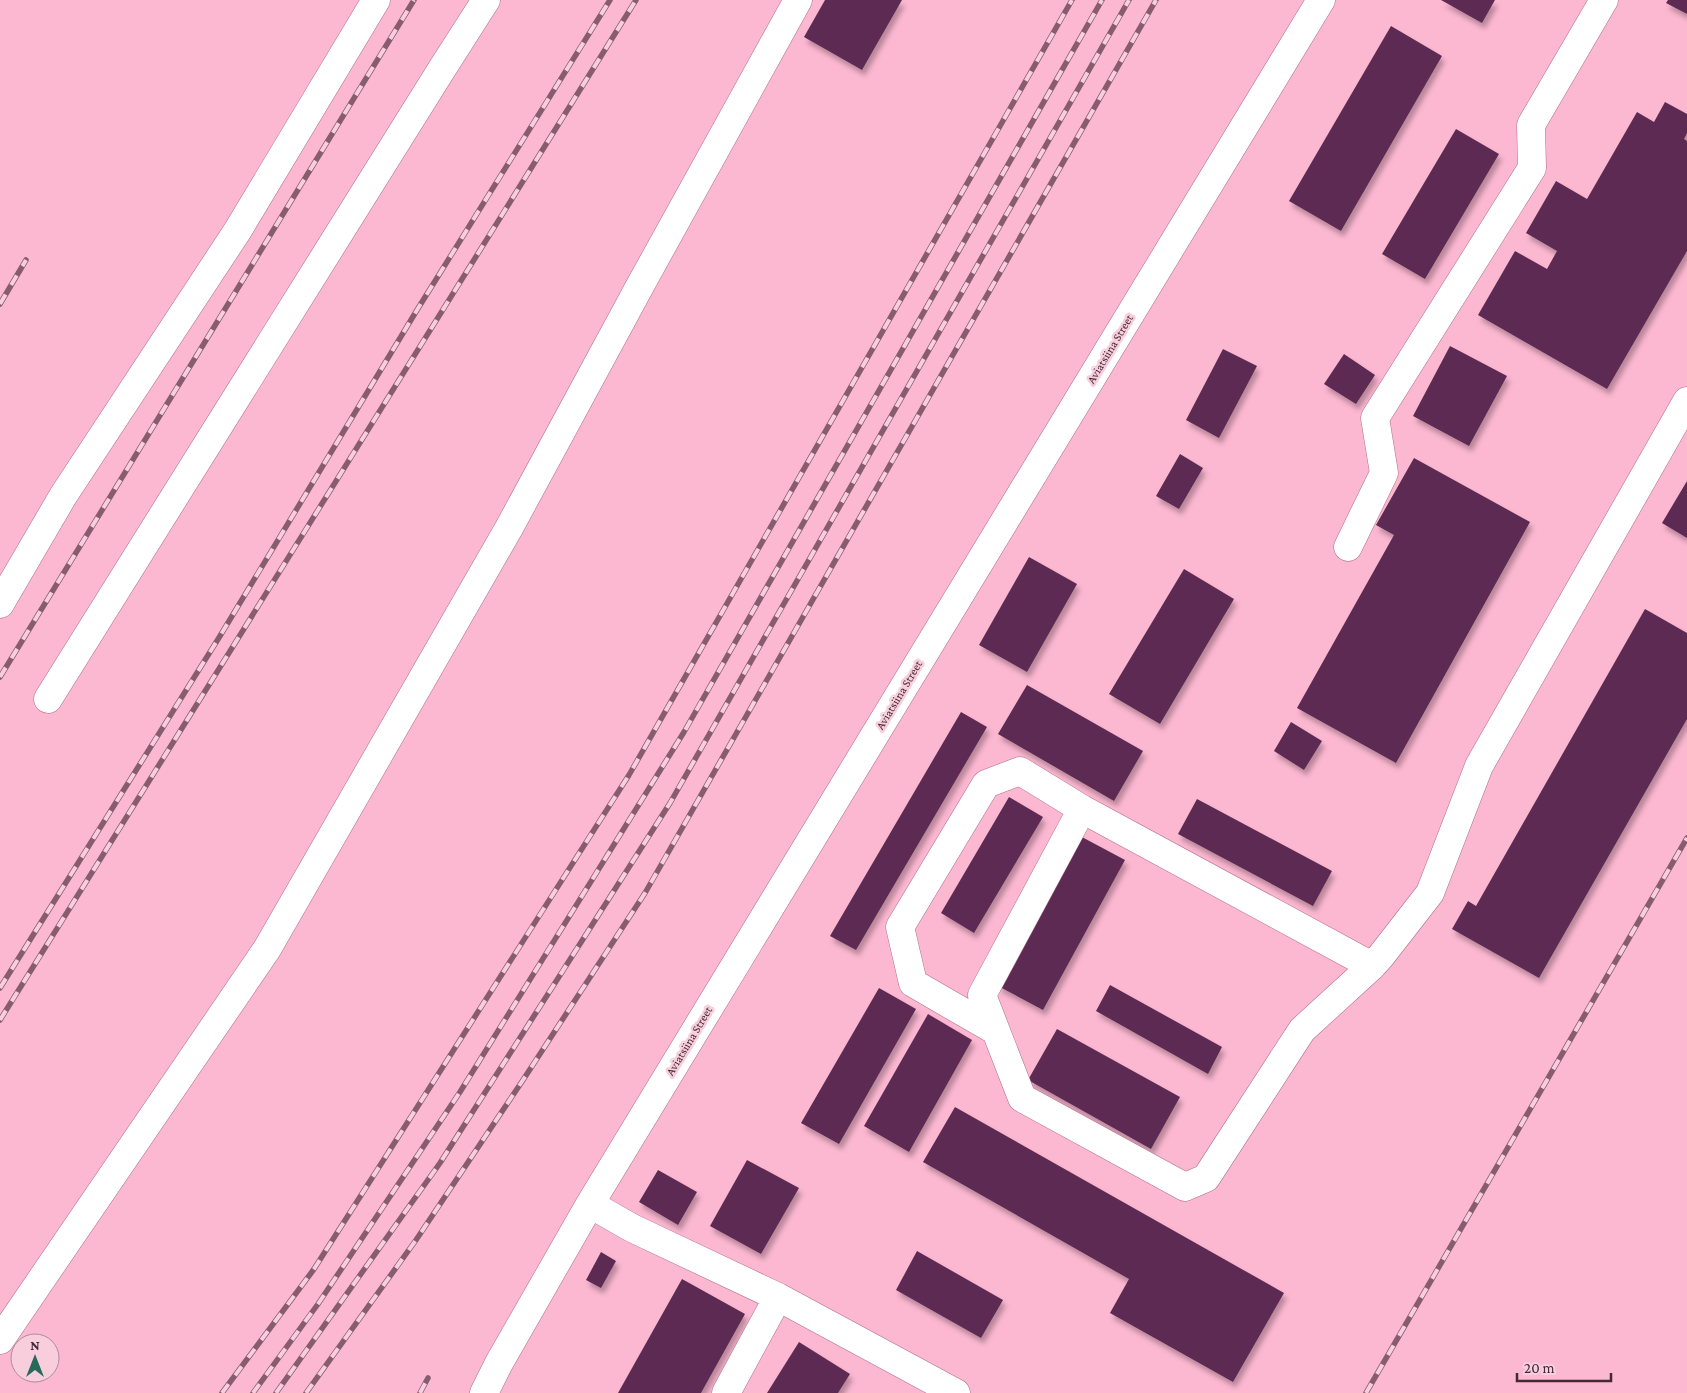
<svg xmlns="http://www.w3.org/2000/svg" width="1687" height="1393" viewBox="0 0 1687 1393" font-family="'Crimson Pro',serif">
<defs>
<filter id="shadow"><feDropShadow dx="3" dy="5.5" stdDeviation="2.5" flood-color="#0004"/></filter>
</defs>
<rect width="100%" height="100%" fill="#fcb7d1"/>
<path fill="#5b2c52" filter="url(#shadow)" d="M 825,0 L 902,0 L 862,70 L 804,37 Z
M 1441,0 L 1495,0 L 1482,23 Z
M 1668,0 L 1687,0 L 1687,14 L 1666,3 Z
M 1391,26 L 1442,56 L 1341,231 L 1289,201 Z
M 1665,102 L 1687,114 L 1687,133 L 1684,139 L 1687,141 L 1687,251 L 1607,389 L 1478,315 L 1515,251 L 1547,269 L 1557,251 L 1526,233 L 1556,181 L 1587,199 L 1637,112 L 1654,122 Z
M 1456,129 L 1499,154 L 1425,279 L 1382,254 Z
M 1450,346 L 1507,376 L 1469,446 L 1413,416 Z
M 1223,349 L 1257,366 L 1219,438 L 1186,420 Z
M 1344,354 L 1375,375 L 1356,404 L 1324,384 Z
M 1180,454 L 1203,468 L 1179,509 L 1156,496 Z
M 1414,458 L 1530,522 L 1396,763 L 1297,708 L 1394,535 L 1376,525 Z
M 1687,481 L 1687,538 L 1662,523 Z
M 1029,557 L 1077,584 L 1027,672 L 979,645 Z
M 1184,569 L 1234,599 L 1160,724 L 1109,694 Z
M 1645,609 L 1687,633 L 1687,719 L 1539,978 L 1452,929 L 1468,901 L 1476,906 Z
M 1027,685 L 1143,751 L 1114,801 L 998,734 Z
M 961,712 L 987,727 L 856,950 L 830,936 Z
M 1291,722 L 1322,741 L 1304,770 L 1274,751 Z
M 1009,797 L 1043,817 L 974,933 L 941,913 Z
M 1197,799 L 1332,871 L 1313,906 L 1178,834 Z
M 1080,836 L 1125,860 L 1043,1010 L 998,986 Z
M 1110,985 L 1222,1047 L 1208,1074 L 1096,1011 Z
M 879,988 L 916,1009 L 839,1144 L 801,1123 Z
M 928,1014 L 972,1040 L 909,1152 L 864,1126 Z
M 1057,1029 L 1180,1097 L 1151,1149 L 1028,1080 Z
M 955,1107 L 1284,1293 L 1233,1382 L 1110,1313 L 1129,1279 L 923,1162 Z
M 747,1160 L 799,1188 L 761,1254 L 710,1226 Z
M 658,1170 L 697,1192 L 678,1225 L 639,1202 Z
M 917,1251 L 1003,1300 L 981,1338 L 896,1290 Z
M 601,1252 L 616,1261 L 601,1288 L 586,1280 Z
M 682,1279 L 745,1314 L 701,1393 L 618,1393 Z
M 799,1342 L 850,1374 L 838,1393 L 767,1393 Z"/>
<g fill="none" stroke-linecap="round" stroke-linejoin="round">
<defs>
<path id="minor" d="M 1348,547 L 1384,473 L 1375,418 L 1532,168 L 1531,125 L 1604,0
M 0,604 L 63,496 L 238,230 L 376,0
M 48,699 L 440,72 L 486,0
M 1372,966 L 1082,809 L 982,995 L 1022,1098 L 1185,1187 L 1206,1178 L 1302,1030 L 1372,966 L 1381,956 L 1430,893 L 1479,766 L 1687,401
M 996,1031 L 913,983 L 900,927 L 986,784 L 1020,771 L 1082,809
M 590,1204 L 632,1228 L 778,1297 L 956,1393
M 0,1340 L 267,949 L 509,528 L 641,284 L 798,0
M 484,1393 L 499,1363 L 590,1204 L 1321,0
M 726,1393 L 778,1297"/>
</defs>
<use href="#minor" stroke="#af6f88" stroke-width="29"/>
<use href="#minor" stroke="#fff" stroke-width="28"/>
<defs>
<path id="rail" d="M 0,304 L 26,260
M 0,677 L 414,0
M 0,988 L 220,636 L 417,310 L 610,0
M 0,1020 L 636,0
M 222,1393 L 314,1269 L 629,775 L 1072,0
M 253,1393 L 318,1304 L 460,1092 L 684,732 L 1102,0
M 276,1393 L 440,1163 L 670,803 L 1129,0
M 306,1393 L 416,1240 L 523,1080 L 645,893 L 1156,0
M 420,1393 L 428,1378
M 1366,1393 L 1687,838"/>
</defs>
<use href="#rail" stroke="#875d6d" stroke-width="5.5"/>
<use href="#rail" stroke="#f8cedd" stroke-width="4" stroke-dasharray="11" stroke-linecap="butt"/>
</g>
<g text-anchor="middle" stroke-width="5" stroke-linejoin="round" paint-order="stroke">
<g font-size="12" fill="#442934" stroke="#f8cedd">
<text transform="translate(1110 349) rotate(-59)" y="4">Aviatsiina Street</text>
<text transform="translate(899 695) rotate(-59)" y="4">Aviatsiina Street</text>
<text transform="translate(689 1041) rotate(-59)" y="4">Aviatsiina Street</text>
</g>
</g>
<g transform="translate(35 1358)"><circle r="24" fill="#f8cedd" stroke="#b08c99"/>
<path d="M0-4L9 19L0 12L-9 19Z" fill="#276a5a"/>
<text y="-8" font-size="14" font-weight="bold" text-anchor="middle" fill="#442934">N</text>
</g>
<path d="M1517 1373v8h94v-8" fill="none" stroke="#442934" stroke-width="2.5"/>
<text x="1524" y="1373" font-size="15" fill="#442934" stroke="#f8cedd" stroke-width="4" paint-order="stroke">20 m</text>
</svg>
